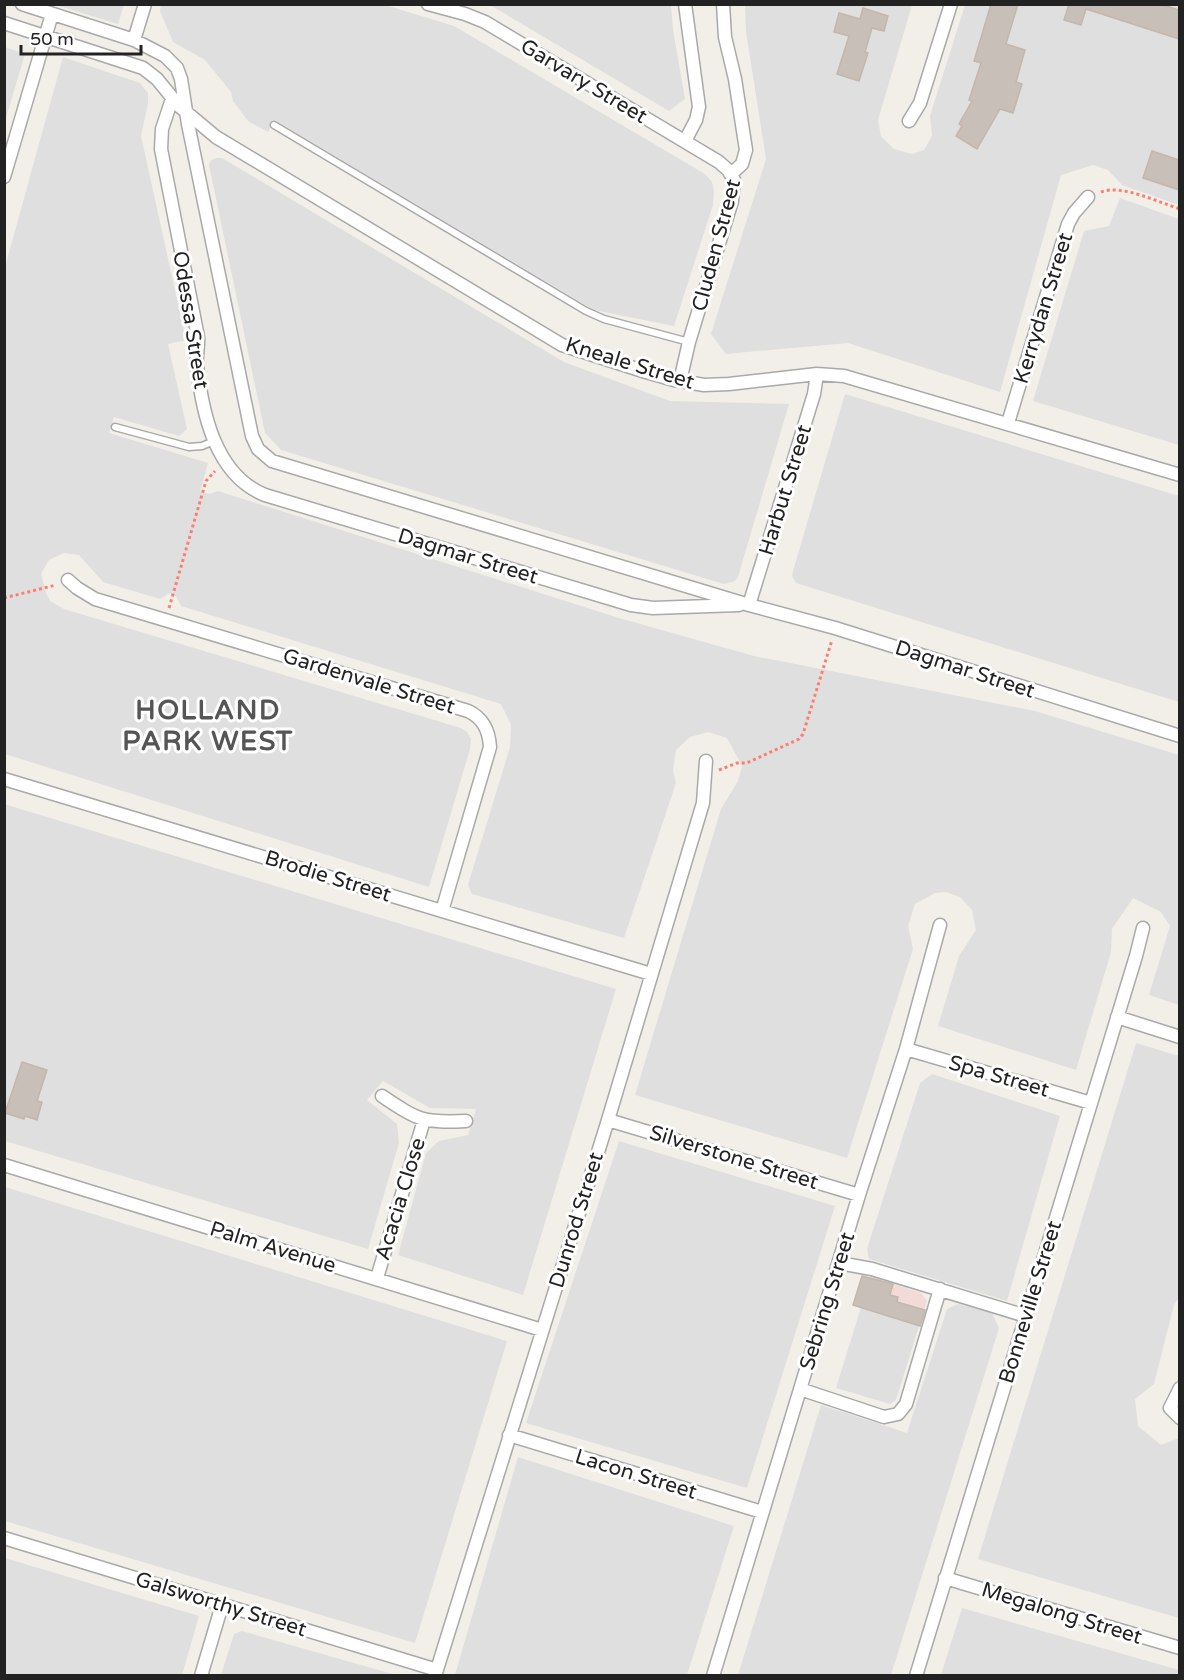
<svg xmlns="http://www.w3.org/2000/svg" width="1184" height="1680" viewBox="0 0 1184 1680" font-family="'Varela Round',sans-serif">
<rect width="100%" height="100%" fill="#f2efe9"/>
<path fill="#e0dfdf" d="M 161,4 L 385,5 L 454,26 L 705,174 L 712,182 L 714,192 L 713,205 L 674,326 L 594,310 L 275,120 L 268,132 L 248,121 L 233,101 L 231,92 L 205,60 L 173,42 L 160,11 Z
M 56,5 L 124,4 L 124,5 L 118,24 Z
M 490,5 L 671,5 L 673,30 L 685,99 L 669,111 Z
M 745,5 L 912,5 L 878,120 L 881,136 L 894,149 L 912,154 L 924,150 L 932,136 L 930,116 L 965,5 L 1179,5 L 1179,205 L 1122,185 L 1108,170 L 1093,165 L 1061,175 L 1000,392 L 848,343 L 726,354 L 711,334 L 766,159 L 746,32 Z
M 5,47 L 25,54 L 5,121 L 4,47 Z
M 63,57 L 140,83 L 148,93 L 148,103 L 141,136 L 186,340 L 168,344 L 187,429 L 179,436 L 114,417 L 109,433 L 208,463 L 200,492 L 210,494 L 218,491 L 619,618 L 754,656 L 1035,711 L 1179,755 L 1179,1005 L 1149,995 L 1170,926 L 1161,912 L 1133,898 L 1112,929 L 1111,952 L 1076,1070 L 938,1026 L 959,956 L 976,930 L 972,910 L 960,897 L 946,892 L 935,893 L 915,904 L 908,926 L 913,949 L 847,1158 L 635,1095 L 721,809 L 738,781 L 742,766 L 727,738 L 708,732 L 690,737 L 676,750 L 673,770 L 676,783 L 624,938 L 472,894 L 468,885 L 510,747 L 511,725 L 501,704 L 181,606 L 176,596 L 169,593 L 160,599 L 103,582 L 79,555 L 64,553 L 49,560 L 41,574 L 46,593 L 50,601 L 64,609 L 461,728 L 467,732 L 471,739 L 470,749 L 429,887 L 5,754 L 5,267 Z
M 216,158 L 222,158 L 564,362 L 670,401 L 789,404 L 738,577 L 735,581 L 724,584 L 281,450 L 265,433 L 209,165 L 211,160 Z
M 1120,198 L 1179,219 L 1179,445 L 1033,401 L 1084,231 L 1109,226 Z
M 845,394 L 1179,496 L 1179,702 L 796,583 L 792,576 L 793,571 Z
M 4,804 L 616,989 L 523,1295 L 398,1255 L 426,1153 L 439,1141 L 468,1135 L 476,1109 L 430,1108 L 383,1081 L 367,1100 L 397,1124 L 399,1143 L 368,1249 L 5,1141 Z
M 1136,1043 L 1179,1056 L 1179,1297 L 1174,1305 L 1154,1384 L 1135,1399 L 1138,1426 L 1161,1445 L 1179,1438 L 1179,1618 L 978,1559 Z
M 932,1074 L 1060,1116 L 1007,1301 L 869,1259 L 867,1249 L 920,1083 Z
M 619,1141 L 835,1206 L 747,1488 L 526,1423 Z
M 5,1187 L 507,1341 L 415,1643 L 5,1521 Z
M 958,1304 L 992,1313 L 999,1328 L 891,1675 L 738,1675 L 821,1405 L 907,1433 L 947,1309 Z
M 861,1307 L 919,1326 L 896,1400 L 890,1404 L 836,1388 Z
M 518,1457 L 734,1526 L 687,1675 L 455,1675 Z
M 5,1558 L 199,1616 L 182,1675 L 5,1675 Z
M 962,1608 L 1179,1670 L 1179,1675 L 941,1675 Z
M 242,1631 L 396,1675 L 221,1675 L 234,1634 Z"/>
<path fill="#f2dad9" d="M 871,1276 L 921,1293 L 927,1301 L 919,1326 L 861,1307 Z"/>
<path fill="#c7bfb8" stroke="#c4b6ab" stroke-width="1.5" d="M 991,4 L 1018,4 L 1006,44 L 1025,50 L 1016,82 L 1022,84 L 1013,113 L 1000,109 L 977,149 L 956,136 L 962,126 L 959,124 L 972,101 L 969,100 L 981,63 L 974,61 Z
M 1069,4 L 1160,4 L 1179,10 L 1179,39 L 1086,9 L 1081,25 L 1064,20 Z
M 863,8 L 888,16 L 884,31 L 872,28 L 865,52 L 868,53 L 859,81 L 837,74 L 849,36 L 834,32 L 839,13 L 860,19 Z
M 1152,151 L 1179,160 L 1179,190 L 1143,178 Z
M 22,1062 L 47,1070 L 37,1101 L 42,1102 L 37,1120 L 25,1116 L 24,1119 L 5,1113 Z
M 862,1276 L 893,1284 L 890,1295 L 898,1297 L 897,1302 L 925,1310 L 920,1326 L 853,1305 Z"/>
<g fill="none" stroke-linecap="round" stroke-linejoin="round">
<defs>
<path id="lane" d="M 274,125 L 586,311 L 604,319 L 689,342
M 115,427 L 189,447 L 202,446 L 214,441"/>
<path id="street" d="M 22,4 L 134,40 L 165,56 L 177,68 L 181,79 L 188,124 L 252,436 L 258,449 L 272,461 L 749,605 L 835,628 L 1180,736
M 428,4 L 465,14 L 485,22 L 719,162 L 728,170 L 734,180 L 732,201 L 689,342 L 680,381
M 685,4 L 699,107 L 696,120 L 685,141
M 723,4 L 725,37 L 735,79 L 746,150 L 742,164 L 731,174
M 4,23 L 143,68 L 157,79 L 179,106 L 216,137 L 562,345 L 646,372 L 674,380 L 704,385 L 729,384 L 817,374 L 844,376 L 1180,475
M 134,40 L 145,4
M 172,99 L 162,129 L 161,149 L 198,337 C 199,346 196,355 197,365 C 202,412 215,475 265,495 L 631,605 L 653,608 L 739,605
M 909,121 L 920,103 L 951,4
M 4,177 L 52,14
M 1008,423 L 1068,224 L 1074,213 L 1088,197
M 68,580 L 77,588 L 95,599 L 468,711 C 483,718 489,730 490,747 L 442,911
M 749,605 L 814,394 L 817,374
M 4,779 L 651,974
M 1117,1017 L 1180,1037
M 906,1049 L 1091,1103
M 382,1096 C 418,1120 422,1123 466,1121
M 608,1120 L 859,1195
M 4,1165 L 542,1330
M 839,1263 L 872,1269 L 1026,1316
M 377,1278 L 424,1120
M 1180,1388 L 1170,1408 L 1180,1418
M 800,1389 L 884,1417 L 898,1414 L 906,1404 L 940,1289
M 509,1435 L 762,1512
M 4,1538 L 437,1670
M 945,1578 L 1180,1648
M 201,1676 L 222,1605
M 435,1676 L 608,1120 L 703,803 L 706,761
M 713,1676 L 859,1195 L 906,1049 L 940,925
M 916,1676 L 1136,956 L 1143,928"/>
</defs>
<use href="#lane" stroke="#a9a9a9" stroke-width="9"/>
<use href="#street" stroke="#a9a9a9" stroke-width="15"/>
<path stroke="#fa8072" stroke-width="3" stroke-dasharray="3 3" stroke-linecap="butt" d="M 1101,192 C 1121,184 1158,202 1180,209
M 4,598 L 56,585
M 169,608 L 206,481 L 215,471
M 719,770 L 737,763 L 747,763 L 799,739 L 803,734 L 832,640"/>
<use href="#lane" stroke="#fff" stroke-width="6"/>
<use href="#street" stroke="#fff" stroke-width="12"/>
</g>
<g text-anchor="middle" stroke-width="6" stroke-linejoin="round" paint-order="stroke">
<g font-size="21" fill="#222" stroke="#fff">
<text transform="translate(584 81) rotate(31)" y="7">Garvary Street</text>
<text transform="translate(716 245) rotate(-75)" y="7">Cluden Street</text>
<text transform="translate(1043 308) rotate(-73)" y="7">Kerrydan Street</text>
<text transform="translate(191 320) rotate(81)" y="7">Odessa Street</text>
<text transform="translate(630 363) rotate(17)" y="7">Kneale Street</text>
<text transform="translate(785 490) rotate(-73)" y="7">Harbut Street</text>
<text transform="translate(468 556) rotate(17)" y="7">Dagmar Street</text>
<text transform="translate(965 669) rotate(18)" y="7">Dagmar Street</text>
<text transform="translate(369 681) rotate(17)" y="7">Gardenvale Street</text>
<text transform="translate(328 876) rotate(17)" y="7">Brodie Street</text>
<text transform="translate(999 1076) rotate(16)" y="7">Spa Street</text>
<text transform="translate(734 1157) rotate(17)" y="7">Silverstone Street</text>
<text transform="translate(400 1199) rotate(-73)" y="7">Acacia Close</text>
<text transform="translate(576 1220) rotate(-73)" y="7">Dunrod Street</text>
<text transform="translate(273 1247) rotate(17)" y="7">Palm Avenue</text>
<text transform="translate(827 1301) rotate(-73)" y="7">Sebring Street</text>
<text transform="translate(1030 1302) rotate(-73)" y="7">Bonneville Street</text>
<text transform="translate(636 1474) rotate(17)" y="7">Lacon Street</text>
<text transform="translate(221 1604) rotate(17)" y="7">Galsworthy Street</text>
<text transform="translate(1062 1613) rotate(17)" y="7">Megalong Street</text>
</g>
<g font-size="27" font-weight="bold" letter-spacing="1.5" fill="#555" stroke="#fff">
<text x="208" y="719">HOLLAND<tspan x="208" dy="31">PARK WEST</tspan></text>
</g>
</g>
<rect width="1184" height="1680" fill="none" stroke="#222222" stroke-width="12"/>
<path d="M21 45v9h120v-9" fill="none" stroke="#222222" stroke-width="3"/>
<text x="30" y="45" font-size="18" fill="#222222" stroke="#ffffff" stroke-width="4.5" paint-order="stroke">50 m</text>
</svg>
